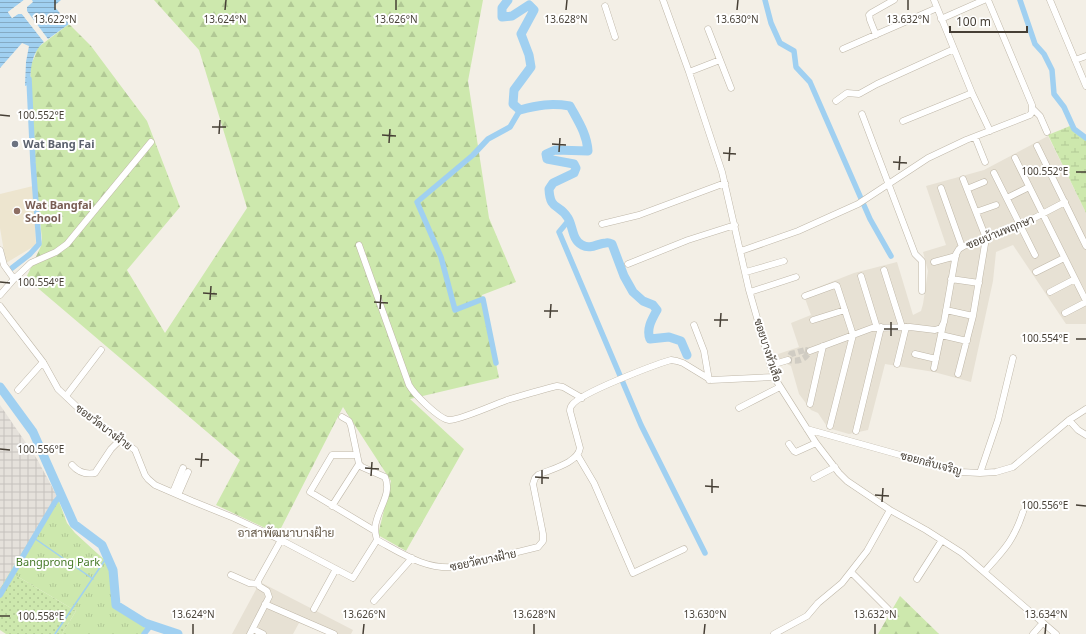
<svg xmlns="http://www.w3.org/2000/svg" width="1086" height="634" viewBox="0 0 1086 634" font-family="'Noto Sans',Sarabun,sans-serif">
<defs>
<pattern id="industrial-grid" width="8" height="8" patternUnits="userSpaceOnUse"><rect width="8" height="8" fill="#e5e1db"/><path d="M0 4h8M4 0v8" fill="none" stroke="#c6c2bd"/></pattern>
<pattern id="grass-dots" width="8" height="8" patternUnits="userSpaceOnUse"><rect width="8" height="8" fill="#cde8ad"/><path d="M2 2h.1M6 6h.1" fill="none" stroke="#b1c895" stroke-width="1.8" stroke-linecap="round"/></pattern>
<pattern id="forest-firs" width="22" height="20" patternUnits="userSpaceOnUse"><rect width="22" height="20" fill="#cde8ad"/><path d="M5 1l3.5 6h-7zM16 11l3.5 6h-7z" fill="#b1c895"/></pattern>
<pattern id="wetland-marsh" width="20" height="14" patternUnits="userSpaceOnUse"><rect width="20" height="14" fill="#cde8ad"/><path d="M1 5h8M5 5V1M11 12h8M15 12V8" fill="none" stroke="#b1c895"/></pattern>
<pattern id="park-tufts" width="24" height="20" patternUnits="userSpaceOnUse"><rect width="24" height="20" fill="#cde8ad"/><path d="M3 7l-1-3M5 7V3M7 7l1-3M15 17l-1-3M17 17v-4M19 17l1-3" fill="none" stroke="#b1c895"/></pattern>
<pattern id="water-rules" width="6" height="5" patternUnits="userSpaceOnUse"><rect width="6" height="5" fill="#a0d0f1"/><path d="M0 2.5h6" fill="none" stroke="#84aac4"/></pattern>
</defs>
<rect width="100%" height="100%" fill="#f3efe6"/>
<path fill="#e7e1d4" d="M 1048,136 L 1086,213 L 1086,324 L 1066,324 L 1013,245 L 996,252 L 993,281 L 971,382 L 934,372 L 885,364 L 868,430 L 849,434 L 828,428 L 818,413 L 811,410 L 799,394 L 791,366 L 787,364 L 776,367 L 772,356 L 799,347 L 791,323 L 811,315 L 803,293 L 854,273 L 897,262 L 913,315 L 921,311 L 923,304 L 928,271 L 923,252 L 946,245 L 926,186 L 984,170 Z
M 260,582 L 353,630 L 351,634 L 326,634 L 299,623 L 293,634 L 232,634 Z"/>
<path fill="url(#industrial-grid)" d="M 0,405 L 37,459 L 57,496 L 0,590 Z"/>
<path fill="#ede5cf" d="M 33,186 L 36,245 L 6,263 L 0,228 L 0,194 Z"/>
<path fill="url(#grass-dots)" d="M 10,572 L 76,611 L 62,634 L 6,634 L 0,630 L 0,589 Z"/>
<path fill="url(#forest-firs)" d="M 154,0 L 483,0 L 468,81 L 489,218 L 516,282 L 482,295 L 499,378 L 410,399 L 464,449 L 406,551 L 378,535 L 391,481 L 343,407 L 278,534 L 216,505 L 240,460 L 26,278 L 41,246 L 42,239 L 34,163 L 30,84 L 31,64 L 35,56 L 37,48 L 69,24 L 91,46 L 147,121 L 180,207 L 127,270 L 165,333 L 247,208 L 199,50 Z
M 900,596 L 939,634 L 878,634 Z"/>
<path fill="url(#wetland-marsh)" d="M 1070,126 L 1086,140 L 1086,213 L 1048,135 Z"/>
<path fill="url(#park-tufts)" d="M 57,496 L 67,523 L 75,533 L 109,564 L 112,576 L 111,596 L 113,605 L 147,629 L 144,634 L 62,634 L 76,611 L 10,572 Z"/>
<path fill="url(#water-rules)" d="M 0,0 L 24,0 L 8,12 L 12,18 L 18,14 L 22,14 L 44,42 C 31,53 31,68 30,84 L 25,86 L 26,62 L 29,46 L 22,43 L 0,68 Z
M 32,0 L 61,0 L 54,6 L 69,24 L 48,39 L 27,11 L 27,7 L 33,2 Z"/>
<path fill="#f3efe6" d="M 24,0 L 26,0 L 10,13 L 12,15 L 17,12 L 23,13 L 45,41 L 44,42 L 22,14 L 18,14 L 12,18 L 8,12 Z"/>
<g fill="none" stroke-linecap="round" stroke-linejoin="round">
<path stroke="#a0d0f1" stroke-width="1.5" d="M 34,538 L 93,579
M 55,634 L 107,557"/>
<path stroke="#a0d0f1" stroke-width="5.5" d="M 765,0 L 771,23 L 780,43 L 794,51 L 796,67 L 810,82 L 870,219 L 891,256
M 1020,0 L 1035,44 L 1044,54 L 1052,70 L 1054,94 L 1064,107 L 1074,129 L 1086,138
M 569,220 L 559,232 L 641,425 L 705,553
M 12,268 L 30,254 L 39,244 L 33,163 L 29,79
M 496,363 L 483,299 L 455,310 L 441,257 L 417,202 L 473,155 L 488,139 L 510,127 L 520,110
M 0,595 L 55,502 L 61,495
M 144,634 L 151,625"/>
<path stroke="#a0d0f1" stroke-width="9" d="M 508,0 L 502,8 L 502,17 L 512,16 L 529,5 L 534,10 L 521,34 L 529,55 L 531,67 L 514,90 L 513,104 L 520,110 C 538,105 551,103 570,106 C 578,121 587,134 588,151 L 555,150 L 546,154 L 547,159 L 574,164 L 576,168 L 574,173 L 553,183 L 549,189 C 550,211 559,203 568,218 C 573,226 572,240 582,245 C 591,250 598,243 606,243 C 608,242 610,243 612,244 L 624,276 L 633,292 L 643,301 L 653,305 L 657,310 C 652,319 646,329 650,339 L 669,337 L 681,341 L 687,355
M 0,387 L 33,432 L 74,524 L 102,545 L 113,570 L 116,605 L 145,623 L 178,634"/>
<path stroke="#d0ccc3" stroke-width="6" stroke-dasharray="6 3" stroke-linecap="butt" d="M 805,350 L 810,351 C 805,360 798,362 788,360 L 791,354 Z"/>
<defs>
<path id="street" d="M 663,0 L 689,72 L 722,172 L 749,290 L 774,377 L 816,443 L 839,473 L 847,481 L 890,510 L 926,530 L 962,553 L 1056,634
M 934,0 L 972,93 L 990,131
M 1050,0 L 1086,86
M 605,6 L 615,37
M 941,19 L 984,0
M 708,29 L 731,88
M 876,35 L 870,20 L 869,15 L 871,13 L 894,0
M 843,49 L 937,8
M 1075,60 L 1086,56
M 689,72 L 720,60
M 836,101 L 847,93 L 859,94 L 877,84 L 954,49
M 1033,109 L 1040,116 L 1047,132
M 862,114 L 915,254 L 922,261 L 922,291
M 903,121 L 972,93
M 975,137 L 985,162
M 1037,146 L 1086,246
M 1015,158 L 1086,301
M 994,173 L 1035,255
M 941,188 L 962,247
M 967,189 L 984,182
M 1007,198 L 1029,187
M 976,212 L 996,205
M 602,224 L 639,215 L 725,183
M 359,245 L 409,385 C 414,394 439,419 449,420 C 458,421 496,404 507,400 C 524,395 541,390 557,386 L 563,387 L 582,398
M 0,250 L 4,265 L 14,279 L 0,295
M 741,251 L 798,231 L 858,204 L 928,158 L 966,140 L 1030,115 L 1032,112 L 1032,105 L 988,0
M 934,262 L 956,256
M 628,264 L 688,240 L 735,225
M 884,270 L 902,327
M 746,272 L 784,261
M 1036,272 L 1064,258
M 861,276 L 877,328
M 14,279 L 31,263 L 56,252 L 67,244 L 151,142
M 951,279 L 979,283
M 750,292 L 796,277
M 1050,292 L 1075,279
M 805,296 L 835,285 L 837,286 L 853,335
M 0,306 L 43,362 L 58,389 L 76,406 L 135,450 L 145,475 L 148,479 L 155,485 L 192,501 L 234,518 L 281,540 L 353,578 L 377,540 C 403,554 426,570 456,567 L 538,547 L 543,541 L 543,534 L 533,484 L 535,478 L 538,475 C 551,469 578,463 580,448 L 570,411 C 570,408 570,407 572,405 C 580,393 654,365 671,360 L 677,361 L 683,363 L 711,380 L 774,377
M 946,310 L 973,316
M 1065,313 L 1086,302
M 813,320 L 845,310
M 694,325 L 704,351 L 709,380
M 941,335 L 967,341
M 810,351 L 872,328 L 910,327 L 935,330 L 941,328 L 944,322 L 956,254 L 959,249 L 964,246 L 1021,225 L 1065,202
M 915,354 L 936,359
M 897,364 L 906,327
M 771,365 L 788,360
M 934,368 L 943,325
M 958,374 L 973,316 L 986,238 L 963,179
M 18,390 L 43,362
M 66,396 L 101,350
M 810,404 L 823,346
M 739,408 L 780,387
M 342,417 L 349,421 L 351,426 L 359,464 L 362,467 L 385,477 C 393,494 376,511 375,528 C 375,532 376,536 377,540
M 1069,420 L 1078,430 L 1086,435
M 830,426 L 853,335
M 807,429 L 961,472 L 980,473 L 996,472 L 1013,467 L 1069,420 L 1086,409
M 856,431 L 881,327
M 789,444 L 794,451 L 796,452 L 816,443
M 357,455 L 332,455 L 310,492 L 375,531
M 578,456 L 594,483 L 633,573 L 684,549
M 72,465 C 78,472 85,475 95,473 L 111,449 L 121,439
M 980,473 L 998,420 L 1013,358
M 814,478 L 835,467
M 173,492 L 183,468
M 178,495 L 188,472
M 332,506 L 359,464
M 985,571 C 1004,550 1014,540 1023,512
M 851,572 L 888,609
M 231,575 L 249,583 L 258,584
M 917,579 L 942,540
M 374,601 L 412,558
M 265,604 L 334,634
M 314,609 L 336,569
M 253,629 L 263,634
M 250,634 L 269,597 L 267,591 L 259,586 L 258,581 L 281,540
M 774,634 L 807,616 L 818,603 L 842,583 L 867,551 L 890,510
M 1033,634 L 1040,626"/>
</defs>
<use href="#street" stroke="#bfb7a8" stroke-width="7"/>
<use href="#street" stroke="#fff" stroke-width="6"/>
</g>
<path fill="none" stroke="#463f35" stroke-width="1.5" d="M 55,10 L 55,0M 225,10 L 226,0M 396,10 L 396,0M 566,10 L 567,0M 737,10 L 738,0M 908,10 L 908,0M 0,115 L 10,116M 212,127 L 226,127M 219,134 L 220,120M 382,135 L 396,136M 389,143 L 390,129M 552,144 L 566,145M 559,152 L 560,138M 723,153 L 736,154M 729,161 L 730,147M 893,162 L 907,163M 899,170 L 900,156M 1076,172 L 1086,172M 0,282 L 10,283M 203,293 L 217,294M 210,300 L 211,286M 374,302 L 388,303M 380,309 L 381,295M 544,311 L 558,311M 550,318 L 551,304M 714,320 L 728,320M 720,327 L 721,313M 884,329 L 898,329M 891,336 L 891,322M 1076,339 L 1086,339M 0,449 L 10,450M 195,459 L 209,460M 201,467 L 202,453M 365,468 L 379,469M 371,476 L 372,462M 535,477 L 549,478M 542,484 L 542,470M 705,486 L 719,487M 712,493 L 712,479M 875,495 L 889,496M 882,502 L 883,488M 1076,505 L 1086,506M 0,616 L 10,616M 193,634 L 193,624M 363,634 L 364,624M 534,634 L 534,624M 704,634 L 705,624M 875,634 L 875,624M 1045,634 L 1046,624"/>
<circle fill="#6b7280" stroke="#fff" stroke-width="1.5" cx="15" cy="144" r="4"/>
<circle fill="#8d6e63" stroke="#fff" stroke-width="1.5" cx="17" cy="211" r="4"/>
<g text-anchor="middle" stroke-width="4" stroke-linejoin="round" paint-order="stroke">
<g font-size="11" font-weight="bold" fill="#5b616d" stroke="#fff" text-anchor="start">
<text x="23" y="148">Wat Bang Fai</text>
</g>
<g font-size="11" font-weight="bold" fill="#785e54" stroke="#fff" text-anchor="start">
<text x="25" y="209">Wat Bangfai<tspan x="25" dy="13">School</tspan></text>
</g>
<g font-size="11" fill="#463f35" stroke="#fff">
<text transform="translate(1000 232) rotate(-22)" y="4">ซอยบ้านพฤกษา</text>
<text transform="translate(768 350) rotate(72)" y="4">ซอยบางหัวเสือ</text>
<text transform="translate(104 427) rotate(37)" y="4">ซอยวัดบางฝ้าย</text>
<text transform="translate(931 463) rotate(15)" y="4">ซอยกลับเจริญ</text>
<text transform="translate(483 560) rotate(-12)" y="4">ซอยวัดบางฝ้าย</text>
</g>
<g font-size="11" fill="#457927" stroke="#fff">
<text x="58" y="566">Bangprong Park</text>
</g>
<g font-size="12" fill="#695d4c" stroke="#fff">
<text x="286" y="537">อาสาพัฒนาบางฝ้าย</text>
</g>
</g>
<g font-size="10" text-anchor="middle" fill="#463f35" stroke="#fff" stroke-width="4" stroke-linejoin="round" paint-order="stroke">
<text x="55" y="23">13.622°N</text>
<text x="225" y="23">13.624°N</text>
<text x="396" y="23">13.626°N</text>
<text x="566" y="23">13.628°N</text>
<text x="737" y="23">13.630°N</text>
<text x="908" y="23">13.632°N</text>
<text x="41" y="119">100.552°E</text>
<text x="1045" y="175">100.552°E</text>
<text x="41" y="286">100.554°E</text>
<text x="1045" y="342">100.554°E</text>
<text x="41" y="453">100.556°E</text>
<text x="1045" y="509">100.556°E</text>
<text x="193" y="618">13.624°N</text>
<text x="364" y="618">13.626°N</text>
<text x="534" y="618">13.628°N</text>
<text x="705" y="618">13.630°N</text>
<text x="875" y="618">13.632°N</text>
<text x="1046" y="618">13.634°N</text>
<text x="41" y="620">100.558°E</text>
</g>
<path d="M950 26v6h77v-6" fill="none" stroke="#463f35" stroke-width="2"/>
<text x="956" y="26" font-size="12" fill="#463f35" stroke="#ffffff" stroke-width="3" paint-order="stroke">100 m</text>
</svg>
